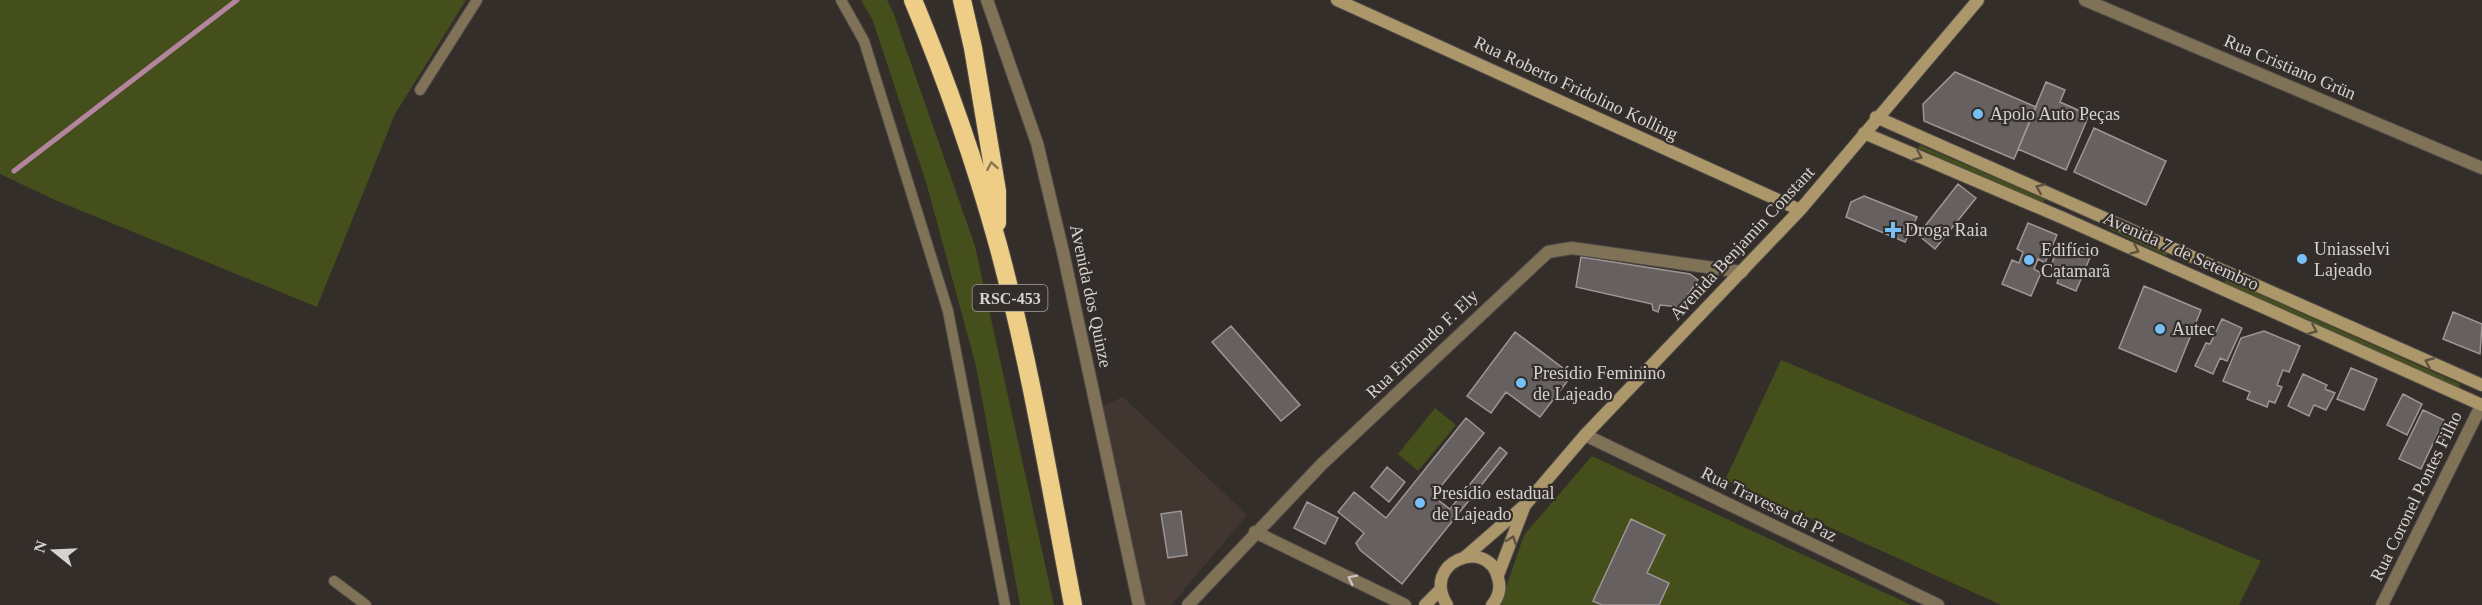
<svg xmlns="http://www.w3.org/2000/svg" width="2482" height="605" viewBox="0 0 2482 605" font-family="Georgia,serif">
<rect width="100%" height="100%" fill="#342e2b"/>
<path fill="#423730" d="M 1123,397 L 1247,515 L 1171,605 L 1146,605 L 1103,406 Z"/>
<path fill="#444f1b" d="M 0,0 L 466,0 L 395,114 L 317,307 L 55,200 L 0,174 Z
M 861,0 L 887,0 L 893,12 L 975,246 L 1054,605 L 1020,605 L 976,366 L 926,182 L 873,21 Z
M 1920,145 L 2045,199 L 2043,203 L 1918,148 Z
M 2110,227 L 2168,253 L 2166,256 L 2109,229 Z
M 2226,279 L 2460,384 L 2459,388 L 2225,283 Z
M 1781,360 L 2261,561 L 2239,605 L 2001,605 L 1725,480 Z
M 1435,408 L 1456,425 L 1418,471 L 1398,454 Z
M 1592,456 L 1911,605 L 1500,605 L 1524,535 Z"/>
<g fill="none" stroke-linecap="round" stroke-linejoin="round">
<path stroke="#b4859f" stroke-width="5" d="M 14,171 L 237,0"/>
</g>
<path fill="#676060" stroke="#9e9696" stroke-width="1.5" d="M 1955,72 L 2036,107 L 2014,159 L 1924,121 L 1923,104 Z
M 2046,82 L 2065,90 L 2060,102 L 2089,115 L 2066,170 L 2018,149 Z
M 2094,128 L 2166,161 L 2146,205 L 2074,172 Z
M 1958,184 L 1976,198 L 1935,249 L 1918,235 Z
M 1864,196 L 1917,217 L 1905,242 L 1846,217 L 1851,202 Z
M 2028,223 L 2057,235 L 2045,263 L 2038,259 L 2034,269 L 2041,273 L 2031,296 L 2002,284 L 2012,260 L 2019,263 L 2023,252 L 2017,249 Z
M 2060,243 L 2091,255 L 2076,291 L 2057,283 L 2061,272 L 2050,268 Z
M 1581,257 L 1690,274 L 1698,280 L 1680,307 L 1660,305 L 1658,312 L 1653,310 L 1652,304 L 1576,287 Z
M 2144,286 L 2201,310 L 2176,372 L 2119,348 Z
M 2453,312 L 2482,324 L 2480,354 L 2443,339 Z
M 2222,319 L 2242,328 L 2227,361 L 2220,358 L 2213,374 L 2195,366 L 2206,343 L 2210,344 Z
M 1231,326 L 1300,405 L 1281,421 L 1212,342 Z
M 2264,331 L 2300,346 L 2289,372 L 2283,370 L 2277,385 L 2282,387 L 2275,403 L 2269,401 L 2267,407 L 2247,399 L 2250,392 L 2223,381 L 2241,338 Z
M 1515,332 L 1572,375 L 1540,417 L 1506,392 L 1491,413 L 1467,396 Z
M 2351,368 L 2377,379 L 2364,410 L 2337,399 Z
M 2303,374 L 2327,385 L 2325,389 L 2335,393 L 2326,410 L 2314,405 L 2309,416 L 2288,406 Z
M 2403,394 L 2422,404 L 2407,435 L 2387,425 Z
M 2423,410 L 2444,420 L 2421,469 L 2399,459 Z
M 1466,418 L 1484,433 L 1433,496 L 1450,509 L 1500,447 L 1507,453 L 1402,584 L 1360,550 L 1356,543 L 1364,533 L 1338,512 L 1354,492 L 1386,518 Z
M 1387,467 L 1405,482 L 1389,502 L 1371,487 Z
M 1307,502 L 1338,518 L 1325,544 L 1294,528 Z
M 1181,511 L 1187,555 L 1168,558 L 1161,514 Z
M 1631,519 L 1665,535 L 1647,573 L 1669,583 L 1659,605 L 1602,605 L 1593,601 Z"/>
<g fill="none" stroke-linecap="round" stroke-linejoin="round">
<defs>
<path id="lane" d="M 841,0 L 864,41 L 948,311 L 1005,605
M 420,90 L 477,0
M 334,581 L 366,605"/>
<path id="street" d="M 987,0 L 1037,143 L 1063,252 L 1139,605
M 2085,0 L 2482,168
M 1585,435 L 1938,605
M 1255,532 L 1405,605
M 1188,605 L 1322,464 L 1548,252 L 1572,248 L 1742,272
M 2382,605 L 2482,404"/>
<path id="secondary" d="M 1337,0 L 1800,210
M 1876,117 L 2482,385
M 1864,133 L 2063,218 L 2482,405
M 1465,557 L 1526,504 L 1585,435 L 1800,210 L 1978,0
M 1498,575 L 1525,505
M 1425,605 L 1440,590
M 1447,605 C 1420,562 1488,536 1498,578 C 1501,588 1499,597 1492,605"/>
<path id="highway" d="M 913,0 C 946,79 975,162 998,245 C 1030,363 1050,485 1073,605
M 962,0 L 973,48 L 997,191 L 997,223"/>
</defs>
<use href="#lane" stroke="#514c49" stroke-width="12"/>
<use href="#street" stroke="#514c49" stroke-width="14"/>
<use href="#secondary" stroke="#514c49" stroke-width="14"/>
<use href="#highway" stroke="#514c49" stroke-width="20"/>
<use href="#lane" stroke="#7f7257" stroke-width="10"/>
<use href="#street" stroke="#7f7257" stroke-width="12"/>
<use href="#secondary" stroke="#ac976b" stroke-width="12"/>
<use href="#highway" stroke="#eece87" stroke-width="18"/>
</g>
<defs><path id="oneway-chevron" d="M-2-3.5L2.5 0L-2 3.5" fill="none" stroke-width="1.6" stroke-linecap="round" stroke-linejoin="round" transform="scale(1.5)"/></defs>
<g stroke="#5e5341">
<use href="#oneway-chevron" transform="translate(1918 156) rotate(23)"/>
<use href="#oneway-chevron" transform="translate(2040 188) rotate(-157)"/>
<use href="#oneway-chevron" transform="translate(2135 250) rotate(24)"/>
<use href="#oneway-chevron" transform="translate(2313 330) rotate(24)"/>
<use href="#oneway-chevron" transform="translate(2429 362) rotate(-156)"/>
<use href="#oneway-chevron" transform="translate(1512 540) rotate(-70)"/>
</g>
<use stroke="#887654" href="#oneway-chevron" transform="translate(992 166) rotate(-100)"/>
<use stroke="#c9c4be" href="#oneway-chevron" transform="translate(1352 579) rotate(-154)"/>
<g fill="#77bff7" stroke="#342e2b" stroke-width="2">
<circle cx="1978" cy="114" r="6"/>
<path d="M1890 221h6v6h6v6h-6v6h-6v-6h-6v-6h6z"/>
<circle cx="2302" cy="259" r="6"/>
<circle cx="2029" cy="260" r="6"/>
<circle cx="2160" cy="329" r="6"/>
<circle cx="1521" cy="383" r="6"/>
<circle cx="1420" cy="503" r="6"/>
</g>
<g text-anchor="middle" stroke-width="4.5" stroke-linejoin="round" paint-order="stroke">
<rect fill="#342e2b" stroke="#a5a19e" stroke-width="1.5" x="972.5" y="285" width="75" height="26" rx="4.5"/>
<g font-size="16" font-weight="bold" fill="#d6d2d0">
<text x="1010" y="304">RSC-453</text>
</g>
<g font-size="18" fill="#d6d2d0" stroke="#342e2b">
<text transform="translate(2290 67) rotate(23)" y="6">Rua Cristiano Grün</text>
<text transform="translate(1576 88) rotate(25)" y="6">Rua Roberto Fridolino Kolling</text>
<text transform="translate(1742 243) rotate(-47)" y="6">Avenida Benjamin Constant</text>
<text transform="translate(2181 251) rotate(24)" y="6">Avenida 7 de Setembro</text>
<text transform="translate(1091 296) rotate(78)" y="6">Avenida dos Quinze</text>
<text transform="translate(1422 344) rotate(-44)" y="6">Rua Ermundo F. Ely</text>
<text transform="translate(2416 496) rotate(-64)" y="6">Rua Coronel Pontes Filho</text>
<text transform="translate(1769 504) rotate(26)" y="6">Rua Travessa da Paz</text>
</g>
<g font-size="18" fill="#d6d2d0" stroke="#342e2b" text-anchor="start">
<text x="1990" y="120">Apolo Auto Peças</text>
<text x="1905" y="236">Droga Raia</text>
<text x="2314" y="255">Uniasselvi<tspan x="2314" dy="21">Lajeado</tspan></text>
<text x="2041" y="256">Edifício<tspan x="2041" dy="21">Catamarã</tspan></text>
<text x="2172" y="335">Autec</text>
<text x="1533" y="379">Presídio Feminino<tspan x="1533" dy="21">de Lajeado</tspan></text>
<text x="1432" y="499">Presídio estadual<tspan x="1432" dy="21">de Lajeado</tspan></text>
</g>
</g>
<g transform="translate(54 551) rotate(288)" stroke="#342e2b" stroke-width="4.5" paint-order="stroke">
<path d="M0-4.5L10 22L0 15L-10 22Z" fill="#d6d2d0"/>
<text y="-9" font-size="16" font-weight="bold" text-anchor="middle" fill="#d6d2d0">N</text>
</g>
</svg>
